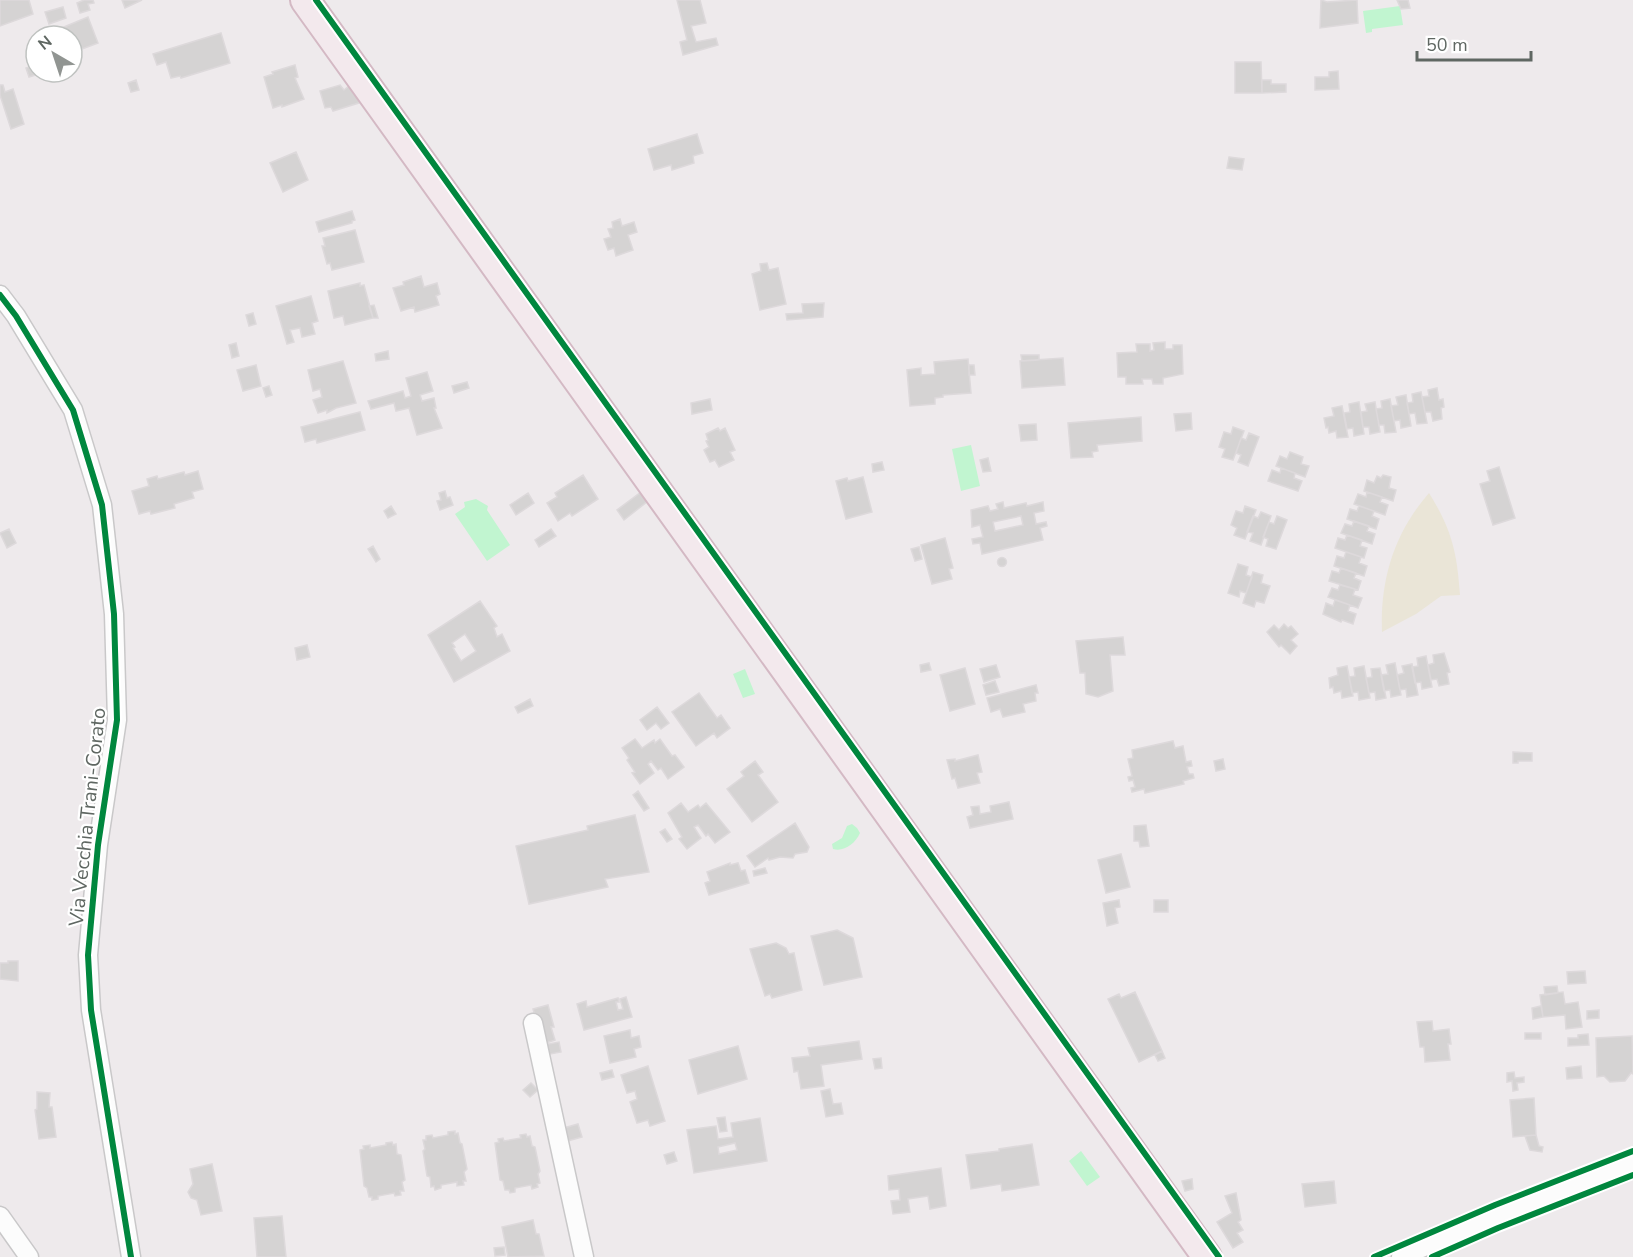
<svg xmlns="http://www.w3.org/2000/svg" width="1633" height="1257" viewBox="0 0 1633 1257" font-family="'Nunito Sans',sans-serif">
<rect width="100%" height="100%" fill="#eeeaec"/>
<path fill="#eae5d7" d="M 1429,493 C 1452,530 1457,552 1460,595 L 1441,596 L 1416,614 L 1382,632 C 1380,580 1394,533 1429,493 Z"/>
<path fill="#c1f5d0" d="M 1400,6 L 1403,25 L 1372,29 L 1372,32 L 1366,33 L 1363,11 Z
M 971,445 L 980,486 L 961,491 L 952,449 Z
M 476,499 L 488,506 L 487,510 L 510,545 L 487,561 L 455,514 L 465,507 L 464,502 Z
M 745,669 L 755,694 L 743,698 L 733,674 Z
M 852,824 L 857,828 L 860,833 C 855,844 844,852 833,849 L 832,844 L 842,838 L 847,826 Z
M 1081,1151 L 1100,1177 L 1087,1186 L 1069,1161 Z"/>
<path fill="#d5d3d3" stroke="#ddd9db" stroke-width="1.5" fill-rule="evenodd" d="M 0,0 L 29,0 L 33,14 L 0,26 Z
M 84,0 L 93,0 L 94,3 L 88,4 L 90,10 L 80,13 L 77,3 Z
M 122,0 L 142,0 L 125,8 Z
M 677,0 L 700,0 L 706,23 L 691,26 L 696,42 L 716,38 L 718,45 L 683,55 L 680,42 L 687,40 Z
M 1321,0 L 1327,2 L 1357,0 L 1358,23 L 1320,28 Z
M 1397,0 L 1408,0 L 1410,8 L 1401,9 Z
M 63,7 L 66,18 L 49,24 L 45,12 Z
M 88,17 L 98,43 L 74,52 L 72,36 L 68,36 L 64,27 Z
M 221,33 L 230,63 L 181,78 L 180,76 L 171,78 L 166,62 L 157,65 L 153,54 Z
M 1235,62 L 1261,62 L 1262,93 L 1235,93 Z
M 36,65 L 36,72 L 39,74 L 29,77 L 26,68 Z
M 295,65 L 298,77 L 295,78 L 304,99 L 282,107 L 282,105 L 273,108 L 264,77 L 273,74 L 272,72 Z
M 1338,71 L 1339,89 L 1315,90 L 1315,77 L 1329,77 L 1329,72 Z
M 136,80 L 139,90 L 131,92 L 128,83 Z
M 1262,80 L 1271,80 L 1271,84 L 1286,84 L 1286,92 L 1262,93 Z
M 0,85 L 3,85 L 5,92 L 13,89 L 24,124 L 11,129 L 0,95 Z
M 340,85 L 344,90 L 350,85 L 362,102 L 333,111 L 331,107 L 325,108 L 320,91 Z
M 697,134 L 703,153 L 693,156 L 694,163 L 672,170 L 671,165 L 654,170 L 648,149 Z
M 296,152 L 308,180 L 283,192 L 270,163 Z
M 1229,157 L 1244,159 L 1242,170 L 1227,168 Z
M 352,211 L 355,220 L 352,221 L 352,223 L 319,232 L 316,222 Z
M 620,219 L 622,226 L 634,222 L 637,232 L 628,235 L 633,250 L 616,256 L 614,248 L 608,250 L 604,239 L 611,237 L 608,229 L 613,228 L 612,222 Z
M 355,230 L 364,262 L 332,270 L 330,263 L 327,264 L 322,246 L 325,246 L 323,238 Z
M 767,263 L 769,270 L 778,268 L 786,304 L 760,310 L 752,274 L 761,271 L 760,264 Z
M 421,276 L 424,287 L 437,283 L 440,294 L 436,296 L 439,305 L 415,312 L 414,307 L 401,311 L 393,288 L 404,285 L 403,282 Z
M 360,283 L 360,286 L 364,285 L 373,318 L 345,325 L 343,316 L 334,318 L 328,291 Z
M 311,296 L 318,321 L 312,323 L 315,334 L 302,337 L 300,328 L 290,330 L 294,342 L 287,344 L 276,306 Z
M 824,303 L 823,317 L 787,320 L 786,314 L 803,313 L 802,304 Z
M 374,305 L 378,318 L 373,318 L 369,306 Z
M 253,313 L 256,324 L 249,326 L 246,315 Z
M 1165,342 L 1165,349 L 1173,349 L 1173,345 L 1182,345 L 1183,374 L 1163,378 L 1163,384 L 1153,384 L 1152,379 L 1142,379 L 1143,384 L 1126,384 L 1126,377 L 1118,377 L 1117,353 L 1137,352 L 1136,344 L 1150,344 L 1150,351 L 1154,350 L 1153,343 Z
M 236,343 L 239,356 L 232,358 L 229,345 Z
M 388,351 L 389,359 L 376,361 L 375,354 Z
M 1021,355 L 1039,355 L 1039,360 L 1022,361 Z
M 1063,358 L 1065,385 L 1022,388 L 1020,361 Z
M 968,359 L 971,393 L 943,395 L 943,397 L 935,398 L 935,404 L 910,406 L 907,370 L 921,368 L 921,375 L 935,374 L 934,362 Z
M 343,361 L 356,403 L 336,408 L 327,413 L 327,410 L 318,413 L 313,400 L 322,397 L 320,389 L 313,391 L 308,370 Z
M 256,365 L 261,386 L 243,391 L 237,370 Z
M 969,365 L 974,365 L 975,375 L 969,375 Z
M 427,372 L 433,391 L 420,395 L 422,401 L 434,398 L 436,408 L 434,408 L 442,428 L 417,435 L 409,408 L 396,411 L 394,403 L 371,409 L 368,401 L 403,391 L 405,398 L 411,396 L 406,378 Z
M 467,382 L 469,388 L 454,393 L 452,386 Z
M 269,386 L 272,395 L 266,397 L 263,388 Z
M 1437,388 L 1439,400 L 1443,399 L 1444,407 L 1441,408 L 1442,419 L 1433,421 L 1431,412 L 1425,412 L 1422,397 L 1429,396 L 1428,390 Z
M 1421,392 L 1427,423 L 1417,424 L 1415,413 L 1409,414 L 1407,403 L 1413,402 L 1412,394 Z
M 1406,395 L 1411,426 L 1401,428 L 1400,420 L 1394,421 L 1391,406 L 1398,405 L 1396,397 Z
M 710,399 L 712,410 L 692,414 L 691,403 Z
M 1390,399 L 1396,432 L 1385,433 L 1384,425 L 1379,425 L 1376,409 L 1382,408 L 1381,401 Z
M 1359,402 L 1364,434 L 1354,436 L 1353,428 L 1347,429 L 1344,413 L 1350,412 L 1349,404 Z
M 1375,402 L 1380,432 L 1370,434 L 1369,427 L 1363,427 L 1361,412 L 1367,411 L 1365,404 Z
M 1342,406 L 1348,437 L 1337,438 L 1336,431 L 1329,433 L 1328,427 L 1326,428 L 1324,418 L 1334,416 L 1332,408 Z
M 360,412 L 365,430 L 317,443 L 316,439 L 305,442 L 301,427 Z
M 1191,413 L 1192,429 L 1176,431 L 1174,414 Z
M 1141,417 L 1142,441 L 1097,445 L 1098,451 L 1092,452 L 1093,457 L 1071,458 L 1068,423 Z
M 1036,424 L 1037,440 L 1021,441 L 1019,425 Z
M 1233,427 L 1244,431 L 1233,460 L 1222,457 L 1225,449 L 1219,447 L 1224,432 L 1231,434 Z
M 718,428 L 720,431 L 725,428 L 735,450 L 730,452 L 734,460 L 719,467 L 715,460 L 710,462 L 704,450 L 709,447 L 706,441 L 708,440 L 706,434 Z
M 1249,433 L 1259,437 L 1248,466 L 1238,462 L 1241,455 L 1236,453 L 1241,438 L 1246,440 Z
M 1290,452 L 1303,457 L 1301,464 L 1309,466 L 1305,477 L 1276,466 L 1280,456 L 1287,459 Z
M 988,458 L 991,471 L 983,472 L 980,460 Z
M 882,462 L 884,470 L 873,472 L 872,464 Z
M 1499,467 L 1515,518 L 1493,525 L 1480,484 L 1490,481 L 1487,471 Z
M 1281,468 L 1295,473 L 1294,478 L 1302,481 L 1298,491 L 1268,481 L 1272,470 L 1280,473 Z
M 198,471 L 203,489 L 192,492 L 194,498 L 174,504 L 175,508 L 151,514 L 150,511 L 139,514 L 132,491 L 149,486 L 147,479 L 157,476 L 158,479 L 184,472 L 185,475 Z
M 583,475 L 598,499 L 572,516 L 570,513 L 558,521 L 547,503 L 557,497 L 555,493 Z
M 1383,475 L 1391,477 L 1389,488 L 1396,490 L 1393,501 L 1364,491 L 1367,480 L 1374,483 L 1377,476 L 1381,478 Z
M 863,477 L 872,512 L 846,519 L 836,481 L 847,478 L 848,481 Z
M 445,491 L 447,498 L 450,497 L 453,505 L 440,510 L 437,501 L 441,500 L 439,493 Z
M 641,492 L 648,501 L 624,520 L 617,510 Z
M 1367,492 L 1382,497 L 1380,502 L 1388,505 L 1385,515 L 1354,504 L 1358,494 L 1366,497 Z
M 528,493 L 534,503 L 516,515 L 510,505 Z
M 1003,502 L 1004,508 L 1026,503 L 1027,506 L 1043,502 L 1044,511 L 1034,513 L 1036,524 L 1046,522 L 1047,526 L 1040,528 L 1043,540 L 982,554 L 980,543 L 973,544 L 972,539 L 983,537 L 980,525 L 972,527 L 971,510 L 988,506 L 990,511 L 998,509 L 996,504 ZM 1021,516 L 1023,525 L 995,531 L 993,522 Z
M 391,506 L 396,514 L 388,518 L 384,511 Z
M 1245,506 L 1256,510 L 1245,539 L 1234,535 L 1237,528 L 1231,525 L 1236,511 L 1243,513 Z
M 1359,506 L 1374,511 L 1372,516 L 1379,519 L 1376,529 L 1347,519 L 1350,509 L 1357,511 Z
M 1261,512 L 1271,516 L 1261,545 L 1250,541 L 1253,533 L 1247,532 L 1253,516 L 1258,518 Z
M 1277,516 L 1287,520 L 1276,549 L 1266,546 L 1268,539 L 1263,537 L 1269,522 L 1274,524 Z
M 1354,521 L 1369,526 L 1367,531 L 1375,534 L 1372,544 L 1341,533 L 1345,524 L 1352,526 Z
M 9,529 L 16,543 L 7,548 L 0,533 Z
M 551,529 L 556,536 L 539,547 L 535,540 Z
M 1347,535 L 1362,540 L 1360,546 L 1367,548 L 1364,558 L 1335,548 L 1338,538 L 1345,540 Z
M 945,538 L 953,568 L 949,569 L 952,579 L 932,584 L 921,545 Z
M 373,546 L 380,559 L 376,562 L 368,549 Z
M 919,547 L 922,559 L 915,561 L 911,549 Z
M 1346,552 L 1361,557 L 1359,563 L 1367,566 L 1364,576 L 1334,566 L 1337,556 L 1344,558 Z
M997.5 562a4.5 4.5 0 1 1 9 0a4.5 4.5 0 1 1-9 0Z
M 1238,564 L 1248,567 L 1246,575 L 1252,577 L 1246,593 L 1240,591 L 1239,597 L 1228,593 Z
M 1341,568 L 1356,573 L 1354,578 L 1361,581 L 1358,590 L 1329,581 L 1332,571 L 1339,573 Z
M 1253,572 L 1263,575 L 1261,583 L 1270,586 L 1264,603 L 1256,601 L 1254,607 L 1243,603 Z
M 1340,585 L 1355,589 L 1353,595 L 1362,598 L 1358,608 L 1328,597 L 1332,588 L 1338,590 Z
M 1335,600 L 1350,605 L 1348,611 L 1356,614 L 1353,624 L 1342,620 L 1341,622 L 1323,614 L 1326,603 L 1333,606 Z
M 480,601 L 497,626 L 494,628 L 497,637 L 502,634 L 510,651 L 454,682 L 428,635 ZM 465,634 L 476,651 L 461,661 L 453,648 L 455,647 L 452,643 Z
M 1284,624 L 1288,628 L 1291,626 L 1298,634 L 1291,640 L 1297,646 L 1290,654 L 1281,645 L 1279,647 L 1267,632 L 1274,625 L 1279,630 Z
M 1123,637 L 1125,655 L 1110,655 L 1113,691 L 1098,697 L 1086,694 L 1085,673 L 1080,673 L 1076,641 Z
M 307,645 L 310,657 L 297,660 L 295,648 Z
M 1444,653 L 1450,672 L 1447,673 L 1449,684 L 1439,686 L 1437,679 L 1431,680 L 1428,665 L 1434,663 L 1433,655 Z
M 1426,656 L 1432,687 L 1422,689 L 1421,682 L 1415,683 L 1412,667 L 1418,666 L 1417,658 Z
M 929,663 L 931,670 L 921,672 L 920,665 Z
M 1395,663 L 1401,695 L 1391,697 L 1390,690 L 1384,691 L 1381,675 L 1388,674 L 1386,665 Z
M 1412,664 L 1418,695 L 1407,697 L 1406,689 L 1400,690 L 1397,675 L 1404,673 L 1402,666 Z
M 996,665 L 1000,677 L 984,682 L 980,669 Z
M 1347,666 L 1353,696 L 1342,698 L 1341,691 L 1334,693 L 1333,687 L 1330,688 L 1329,678 L 1338,675 L 1337,668 Z
M 1364,666 L 1370,698 L 1359,700 L 1358,692 L 1352,693 L 1349,677 L 1355,676 L 1354,668 Z
M 965,668 L 975,704 L 950,711 L 940,675 Z
M 1380,668 L 1386,698 L 1376,700 L 1375,692 L 1369,693 L 1366,678 L 1372,677 L 1371,669 Z
M 995,681 L 999,692 L 986,695 L 983,685 Z
M 1036,685 L 1038,693 L 1035,693 L 1036,701 L 1023,704 L 1025,712 L 1003,717 L 1000,709 L 991,712 L 987,698 Z
M 699,693 L 717,718 L 721,715 L 730,728 L 717,738 L 714,733 L 696,746 L 672,712 Z
M 530,699 L 533,706 L 518,713 L 515,707 Z
M 657,707 L 669,723 L 661,729 L 656,723 L 647,730 L 640,720 Z
M 635,739 L 642,748 L 654,740 L 655,743 L 660,739 L 672,756 L 675,755 L 684,767 L 668,779 L 661,768 L 658,770 L 651,761 L 648,764 L 654,773 L 640,784 L 632,773 L 635,772 L 627,760 L 629,758 L 622,748 Z
M 1173,741 L 1175,748 L 1183,746 L 1186,762 L 1191,761 L 1192,766 L 1187,767 L 1189,774 L 1193,774 L 1194,778 L 1183,781 L 1184,784 L 1145,793 L 1144,789 L 1132,792 L 1131,788 L 1135,787 L 1133,780 L 1129,781 L 1128,777 L 1132,776 L 1128,759 L 1133,758 L 1132,750 Z
M 1513,752 L 1532,753 L 1532,761 L 1518,761 L 1518,763 L 1513,763 Z
M 978,755 L 982,772 L 977,773 L 980,783 L 958,788 L 955,778 L 952,779 L 947,760 L 955,759 L 955,761 Z
M 1223,759 L 1225,769 L 1216,771 L 1214,761 Z
M 755,761 L 763,772 L 758,775 L 778,802 L 752,822 L 727,789 L 744,776 L 741,772 Z
M 638,791 L 649,808 L 644,811 L 633,795 Z
M 1009,802 L 1013,819 L 970,828 L 967,817 L 973,815 L 971,807 L 979,806 L 980,814 L 991,812 L 990,806 Z
M 681,803 L 688,812 L 698,805 L 700,808 L 706,803 L 730,832 L 715,843 L 708,834 L 706,836 L 698,825 L 694,827 L 701,838 L 687,849 L 679,839 L 682,837 L 668,813 Z
M 635,815 L 649,872 L 605,879 L 608,887 L 529,904 L 516,846 L 588,830 L 587,826 Z
M 795,823 L 809,847 L 807,852 L 795,854 L 793,858 L 780,857 L 769,860 L 768,858 L 755,867 L 747,856 Z
M 1146,825 L 1149,846 L 1140,847 L 1139,841 L 1134,841 L 1134,826 Z
M 665,829 L 672,839 L 667,842 L 660,832 Z
M 1121,854 L 1130,887 L 1106,893 L 1098,860 Z
M 730,863 L 730,865 L 738,863 L 741,871 L 745,870 L 749,883 L 709,895 L 705,883 L 710,881 L 707,872 Z
M 765,868 L 767,873 L 754,876 L 753,871 Z
M 1119,900 L 1120,907 L 1115,908 L 1118,923 L 1107,926 L 1103,903 Z
M 1154,900 L 1168,900 L 1168,912 L 1154,912 Z
M 837,930 L 853,938 L 862,977 L 824,985 L 811,936 Z
M 776,943 L 786,948 L 789,954 L 794,953 L 802,990 L 772,998 L 770,994 L 765,996 L 750,949 Z
M 8,961 L 18,961 L 18,981 L 0,979 L 0,963 L 8,963 Z
M 1585,971 L 1586,983 L 1568,984 L 1567,972 Z
M 1557,986 L 1558,993 L 1545,995 L 1544,987 Z
M 1135,992 L 1162,1051 L 1139,1062 L 1108,999 L 1119,994 L 1121,998 Z
M 1563,992 L 1565,1004 L 1578,1002 L 1582,1027 L 1566,1029 L 1565,1015 L 1543,1017 L 1540,995 Z
M 626,997 L 632,1017 L 584,1030 L 577,1004 L 586,1001 L 587,1007 L 618,998 L 619,1002 L 616,1002 L 618,1010 L 623,1009 L 620,999 Z
M 548,1005 L 554,1027 L 551,1027 L 555,1040 L 543,1044 L 533,1009 Z
M 1541,1006 L 1543,1017 L 1533,1019 L 1532,1008 Z
M 1599,1010 L 1599,1018 L 1587,1019 L 1587,1011 Z
M 1432,1021 L 1433,1031 L 1449,1029 L 1451,1044 L 1448,1044 L 1450,1060 L 1425,1062 L 1424,1047 L 1420,1047 L 1417,1022 Z
M 630,1030 L 631,1038 L 639,1036 L 641,1047 L 634,1049 L 636,1057 L 610,1063 L 604,1036 Z
M 1525,1033 L 1541,1033 L 1541,1039 L 1525,1039 Z
M 1588,1034 L 1589,1045 L 1568,1046 L 1568,1038 L 1578,1038 L 1578,1035 Z
M 1632,1036 L 1633,1074 L 1631,1073 L 1625,1081 L 1610,1082 L 1604,1076 L 1597,1077 L 1596,1038 Z
M 859,1041 L 862,1059 L 821,1065 L 824,1086 L 801,1089 L 798,1071 L 794,1072 L 792,1058 L 810,1056 L 808,1048 Z
M 559,1042 L 561,1052 L 545,1055 L 543,1045 Z
M 738,1046 L 747,1079 L 698,1094 L 689,1060 Z
M 1162,1051 L 1165,1058 L 1158,1061 L 1155,1055 Z
M 881,1058 L 882,1068 L 875,1069 L 873,1059 Z
M 648,1066 L 665,1121 L 650,1126 L 648,1120 L 637,1123 L 630,1102 L 637,1099 L 635,1091 L 627,1093 L 621,1075 Z
M 1581,1066 L 1582,1078 L 1567,1079 L 1566,1068 Z
M 612,1070 L 614,1077 L 602,1080 L 600,1073 Z
M 1514,1072 L 1515,1078 L 1524,1077 L 1524,1082 L 1517,1083 L 1518,1090 L 1513,1091 L 1512,1081 L 1507,1082 L 1507,1073 Z
M 531,1083 L 538,1090 L 530,1097 L 523,1090 Z
M 830,1089 L 833,1104 L 841,1103 L 843,1114 L 826,1117 L 821,1091 Z
M 37,1092 L 50,1093 L 49,1107 L 52,1107 L 56,1137 L 39,1139 L 35,1110 L 37,1109 Z
M 1534,1098 L 1536,1135 L 1513,1137 L 1510,1100 Z
M 725,1117 L 727,1131 L 720,1132 L 717,1118 Z
M 760,1118 L 767,1161 L 694,1173 L 687,1130 L 716,1126 L 718,1139 L 733,1137 L 731,1123 ZM 735,1143 L 737,1150 L 719,1154 L 718,1147 Z
M 578,1124 L 582,1137 L 564,1142 L 560,1129 Z
M 455,1131 L 455,1134 L 458,1133 L 460,1143 L 462,1144 L 467,1169 L 464,1172 L 466,1181 L 463,1181 L 464,1185 L 457,1186 L 457,1182 L 441,1185 L 441,1188 L 435,1190 L 434,1186 L 431,1187 L 430,1177 L 427,1176 L 423,1151 L 425,1149 L 423,1140 L 426,1140 L 426,1136 L 432,1135 L 433,1138 L 448,1135 L 448,1132 Z
M 526,1134 L 527,1137 L 530,1136 L 532,1146 L 535,1147 L 540,1171 L 538,1174 L 540,1183 L 537,1184 L 538,1187 L 532,1189 L 531,1185 L 515,1188 L 515,1192 L 510,1193 L 509,1190 L 505,1190 L 503,1181 L 500,1180 L 495,1143 L 499,1142 L 498,1139 L 503,1138 L 504,1141 L 521,1138 L 520,1135 Z
M 1536,1135 L 1539,1146 L 1543,1147 L 1542,1152 L 1530,1150 L 1525,1136 Z
M 392,1142 L 393,1145 L 396,1144 L 397,1154 L 401,1155 L 405,1180 L 402,1182 L 404,1191 L 400,1191 L 401,1195 L 395,1196 L 394,1193 L 378,1196 L 378,1199 L 372,1200 L 372,1197 L 369,1197 L 367,1188 L 364,1186 L 360,1150 L 364,1149 L 363,1146 L 370,1145 L 370,1148 L 386,1145 L 386,1143 Z
M 1032,1144 L 1039,1185 L 1002,1191 L 1001,1184 L 971,1189 L 966,1155 L 999,1151 L 999,1149 Z
M 674,1152 L 677,1161 L 667,1164 L 664,1155 Z
M 212,1164 L 222,1211 L 201,1215 L 197,1200 L 191,1198 L 188,1192 L 193,1184 L 190,1169 Z
M 941,1168 L 946,1206 L 930,1209 L 928,1196 L 908,1199 L 910,1212 L 893,1214 L 891,1201 L 900,1200 L 899,1189 L 889,1190 L 888,1176 Z
M 1192,1179 L 1193,1189 L 1185,1191 L 1182,1181 Z
M 1334,1181 L 1336,1203 L 1305,1207 L 1302,1184 Z
M 1236,1193 L 1241,1220 L 1238,1222 L 1243,1230 L 1237,1233 L 1243,1242 L 1233,1248 L 1217,1222 L 1232,1213 L 1225,1196 Z
M 282,1216 L 286,1257 L 257,1257 L 254,1218 Z
M 533,1220 L 536,1234 L 539,1234 L 544,1256 L 508,1257 L 502,1227 Z
M 504,1247 L 505,1255 L 495,1256 L 494,1248 Z"/>
<g fill="none" stroke-linecap="round" stroke-linejoin="round">
<defs>
<path id="street" d="M 0,295 L 16,316 L 73,410 L 102,505 L 114,614 L 117,720 L 98,845 L 88,955 L 91,1010 L 131,1257
M 533,1023 L 584,1257
M 0,1216 L 29,1257
M 1401,1257 L 1496,1215 L 1633,1162"/>
<path id="primary" d="M 305,0 L 1207,1257"/>
</defs>
<use href="#street" stroke="#c9c8c9" stroke-width="21"/>
<use href="#primary" stroke="#d4b9c4" stroke-width="32"/>
<use href="#street" stroke="#fcfcfc" stroke-width="18"/>
<use href="#primary" stroke="#f3e9ed" stroke-width="28"/>
<defs>
<path id="cycleway" d="M 316,0 L 1219,1257
M 0,295 L 16,316 L 73,410 L 102,505 L 114,614 L 117,720 L 98,845 L 88,955 L 91,1010 L 131,1257
M 1374,1257 L 1495,1205 L 1633,1151
M 1432,1257 L 1498,1228 L 1633,1175"/>
</defs>
<use href="#cycleway" stroke="#fff" stroke-width="10"/>
<use href="#cycleway" stroke="#00873e" stroke-width="6"/>
</g>
<g text-anchor="middle" stroke-width="4.5" stroke-linejoin="round" paint-order="stroke">
<g font-size="20" fill="#5f6762" stroke="#fff">
<text transform="translate(87 817) rotate(-84)" y="7">Via Vecchia Trani-Corato</text>
</g>
</g>
<g transform="translate(54 54) rotate(321)"><circle r="28" fill="#ffffff" stroke="#bfc2c0" stroke-width="1.5"/>
<path d="M0-4.5L10 22L0 15L-10 22Z" fill="#919592"/>
<text y="-9" font-size="16" font-weight="bold" text-anchor="middle" fill="#5f6762">N</text>
</g>
<path d="M1417 51v9h114v-9" fill="none" stroke="#5f6762" stroke-width="3"/>
<text x="1426" y="51" font-size="18" fill="#5f6762" stroke="#ffffff" stroke-width="4.5" paint-order="stroke">50 m</text>
</svg>
